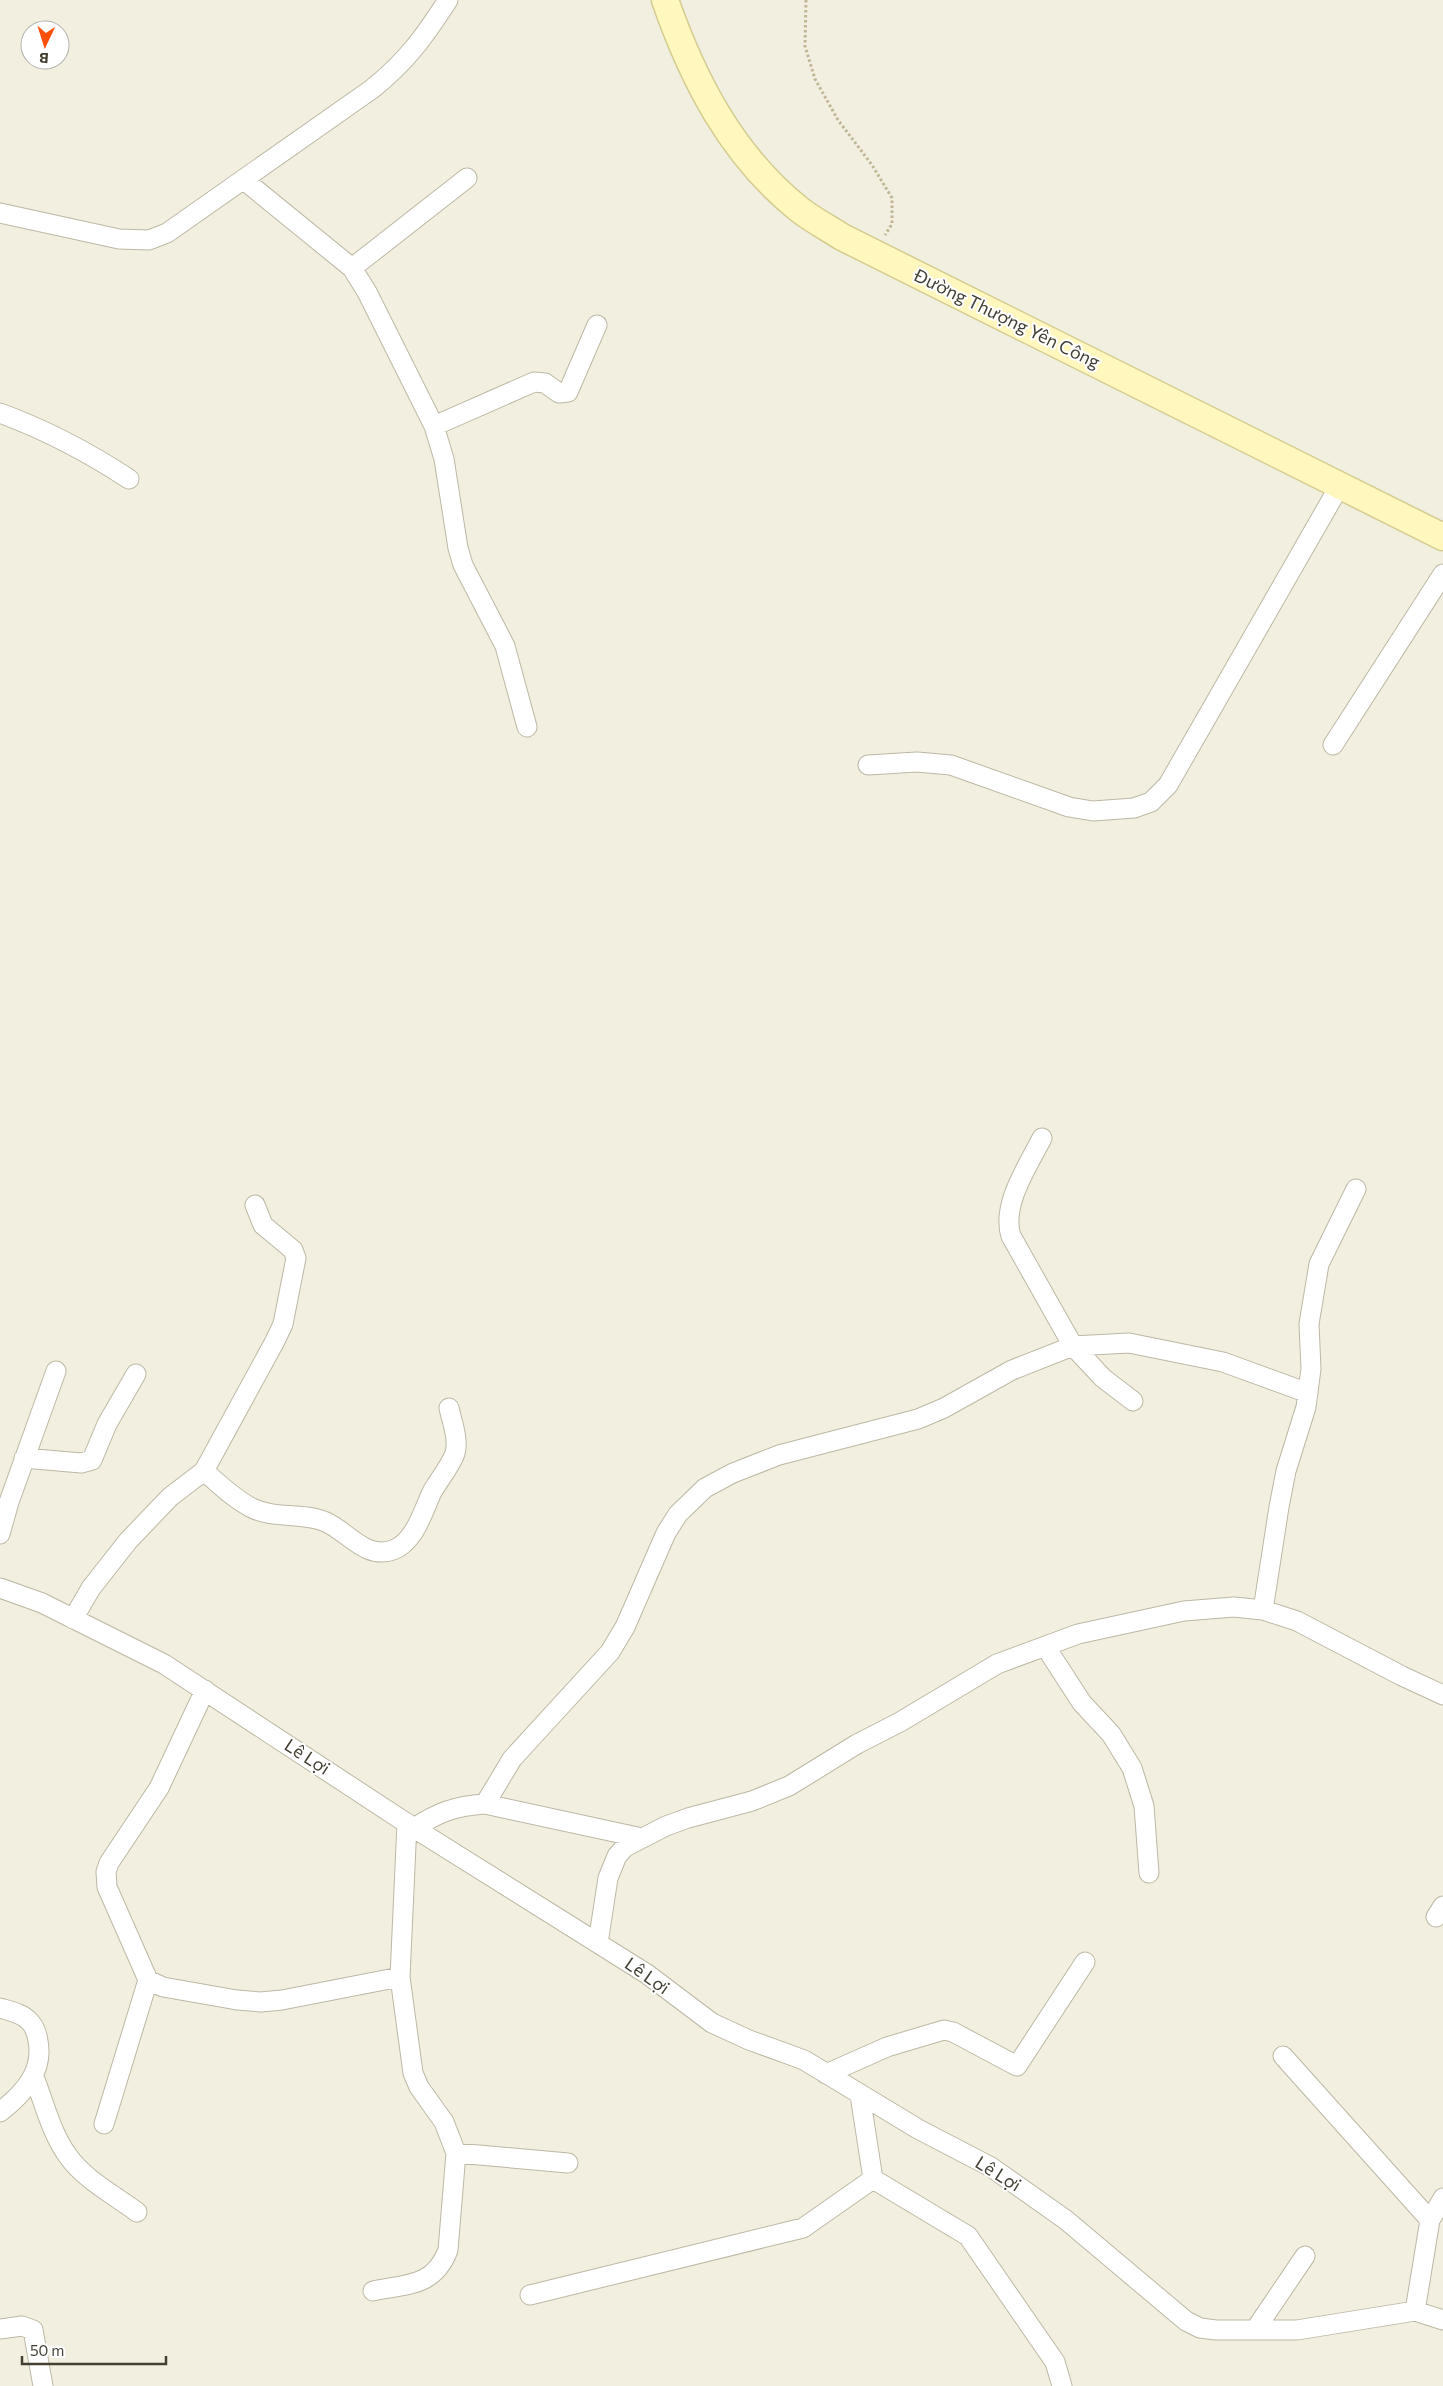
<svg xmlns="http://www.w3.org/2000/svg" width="1443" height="2386" viewBox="0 0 1443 2386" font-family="Commissioner,sans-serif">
<rect width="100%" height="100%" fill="#f2efe1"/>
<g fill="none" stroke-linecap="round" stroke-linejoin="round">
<defs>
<path id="street" d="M 244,180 L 352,268 L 367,292 L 434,426 L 444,459 L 458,548 L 463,565 L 505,646 L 527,727
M 0,213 L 119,239 L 149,240 L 167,233 L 372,89 C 407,61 424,37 448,0
M 352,268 L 467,178
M 0,413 C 46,430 88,452 129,479
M 434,426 L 534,382 L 545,383 L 559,393 L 568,392 L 597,325
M 1333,745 L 1443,574
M 868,765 L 917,762 L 951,765 L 1069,807 L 1093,811 L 1134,808 L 1151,802 L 1168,785 L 1340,485
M 1042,1138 C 1028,1166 1001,1205 1011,1236 L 1073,1346 L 1103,1378 L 1133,1401
M 24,1458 L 81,1463 L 92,1460 L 107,1424 L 136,1374
M 204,1471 C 219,1484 234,1499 252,1508 C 274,1519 303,1512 326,1522 C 348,1532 366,1560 393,1550 C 415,1542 423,1511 432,1492 C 439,1480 448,1469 454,1456 C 460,1442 452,1422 449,1408
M 0,1534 L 9,1502 L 56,1371
M 0,1588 L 42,1603 L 164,1664 L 414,1828 L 647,1974 L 712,2023 L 749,2040 L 804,2060 L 918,2129 L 991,2167 L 1066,2220 L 1186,2321 L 1200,2328 L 1216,2330 L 1297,2330 L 1415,2311 L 1443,2320
M 1263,1610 L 1279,1507 L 1286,1471 L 1306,1407 L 1311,1369 L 1309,1324 L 1319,1264 L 1356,1189
M 73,1619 L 91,1588 L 128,1541 L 170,1497 L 204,1471 L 275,1341 L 283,1324 L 296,1258 L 293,1250 L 263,1225 L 255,1205
M 1045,1646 L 1082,1703 L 1111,1734 L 1132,1768 L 1144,1806 L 1149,1873
M 205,1690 L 159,1788 L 109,1863 L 106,1872 L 107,1887 L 148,1980 L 163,1987 L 237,2000 L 261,2002 L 282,2000 L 400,1977
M 485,1804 L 512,1759 L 610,1652 L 625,1627 L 666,1533 L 678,1514 L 705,1488 L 733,1473 L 779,1455 L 918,1419 L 944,1408 L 1012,1370 L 1073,1346 L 1129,1343 L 1223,1362 L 1308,1393
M 414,1828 C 439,1812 455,1806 485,1804 L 642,1838
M 1436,1917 L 1443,1906
M 598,1943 L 608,1878 L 617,1856 L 625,1847 L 666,1826 L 688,1818 L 752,1801 L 789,1786 L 857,1744 L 900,1722 L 997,1664 L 1078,1634 L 1184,1611 L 1234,1607 L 1263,1610 L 1297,1621 L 1402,1676 L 1443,1695
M 0,2008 C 10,2011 21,2013 28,2020 C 34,2025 37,2034 38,2041 C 44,2072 23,2094 0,2112
M 1283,2056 L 1430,2220
M 826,2074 L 887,2047 L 944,2030 L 953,2032 L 1017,2066 L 1085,1962
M 34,2077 C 44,2102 51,2133 68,2156 C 84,2179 114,2195 137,2212
M 860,2095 L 873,2179 L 968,2236 L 1055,2362 L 1062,2386
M 104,2124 L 148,1980
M 456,2153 L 568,2163
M 373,2291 C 407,2284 434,2287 448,2250 L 456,2153 L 444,2122 L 419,2087 L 413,2073 L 400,1977 L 407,1823
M 530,2295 L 803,2228 L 873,2179
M 1415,2311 L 1430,2220 L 1443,2198
M 0,2329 L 22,2326 L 33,2330 L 43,2386
M 1255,2330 L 1305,2256"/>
<path id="secondary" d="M 665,0 C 693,80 732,156 800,210 C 813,220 828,228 842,237 L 1443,537"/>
</defs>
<use href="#street" stroke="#bdb8a4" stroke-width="21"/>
<use href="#secondary" stroke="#d4cb8e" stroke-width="29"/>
<path stroke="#c0b694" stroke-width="3" stroke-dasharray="2.5 2.5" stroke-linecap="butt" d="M 806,0 L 805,46 L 815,79 L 838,120 L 872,165 L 892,198 L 892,224 L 885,235"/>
<use href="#street" stroke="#fff" stroke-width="19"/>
<use href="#secondary" stroke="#fff7be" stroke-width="26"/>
</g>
<g text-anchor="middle" stroke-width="4" stroke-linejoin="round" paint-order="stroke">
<g font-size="18" fill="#433f32" stroke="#fff">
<text transform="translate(1007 319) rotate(26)" y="6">Đường Thượng Yên Công</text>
<text transform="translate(307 1757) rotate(33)" y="6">Lê Lợi</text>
<text transform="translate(647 1976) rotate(35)" y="6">Lê Lợi</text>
<text transform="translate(998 2174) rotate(32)" y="6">Lê Lợi</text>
</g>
</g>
<g transform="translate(45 45) rotate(184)"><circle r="24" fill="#ffffff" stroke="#b4b2ad"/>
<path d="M0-4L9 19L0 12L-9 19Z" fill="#ff4e0b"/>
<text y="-8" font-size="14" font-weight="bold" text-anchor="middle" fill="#433f32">B</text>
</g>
<path d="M22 2356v8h144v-8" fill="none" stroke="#433f32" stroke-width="2.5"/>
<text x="30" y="2356" font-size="15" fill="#433f32" stroke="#ffffff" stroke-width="4" paint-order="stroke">50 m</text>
</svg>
